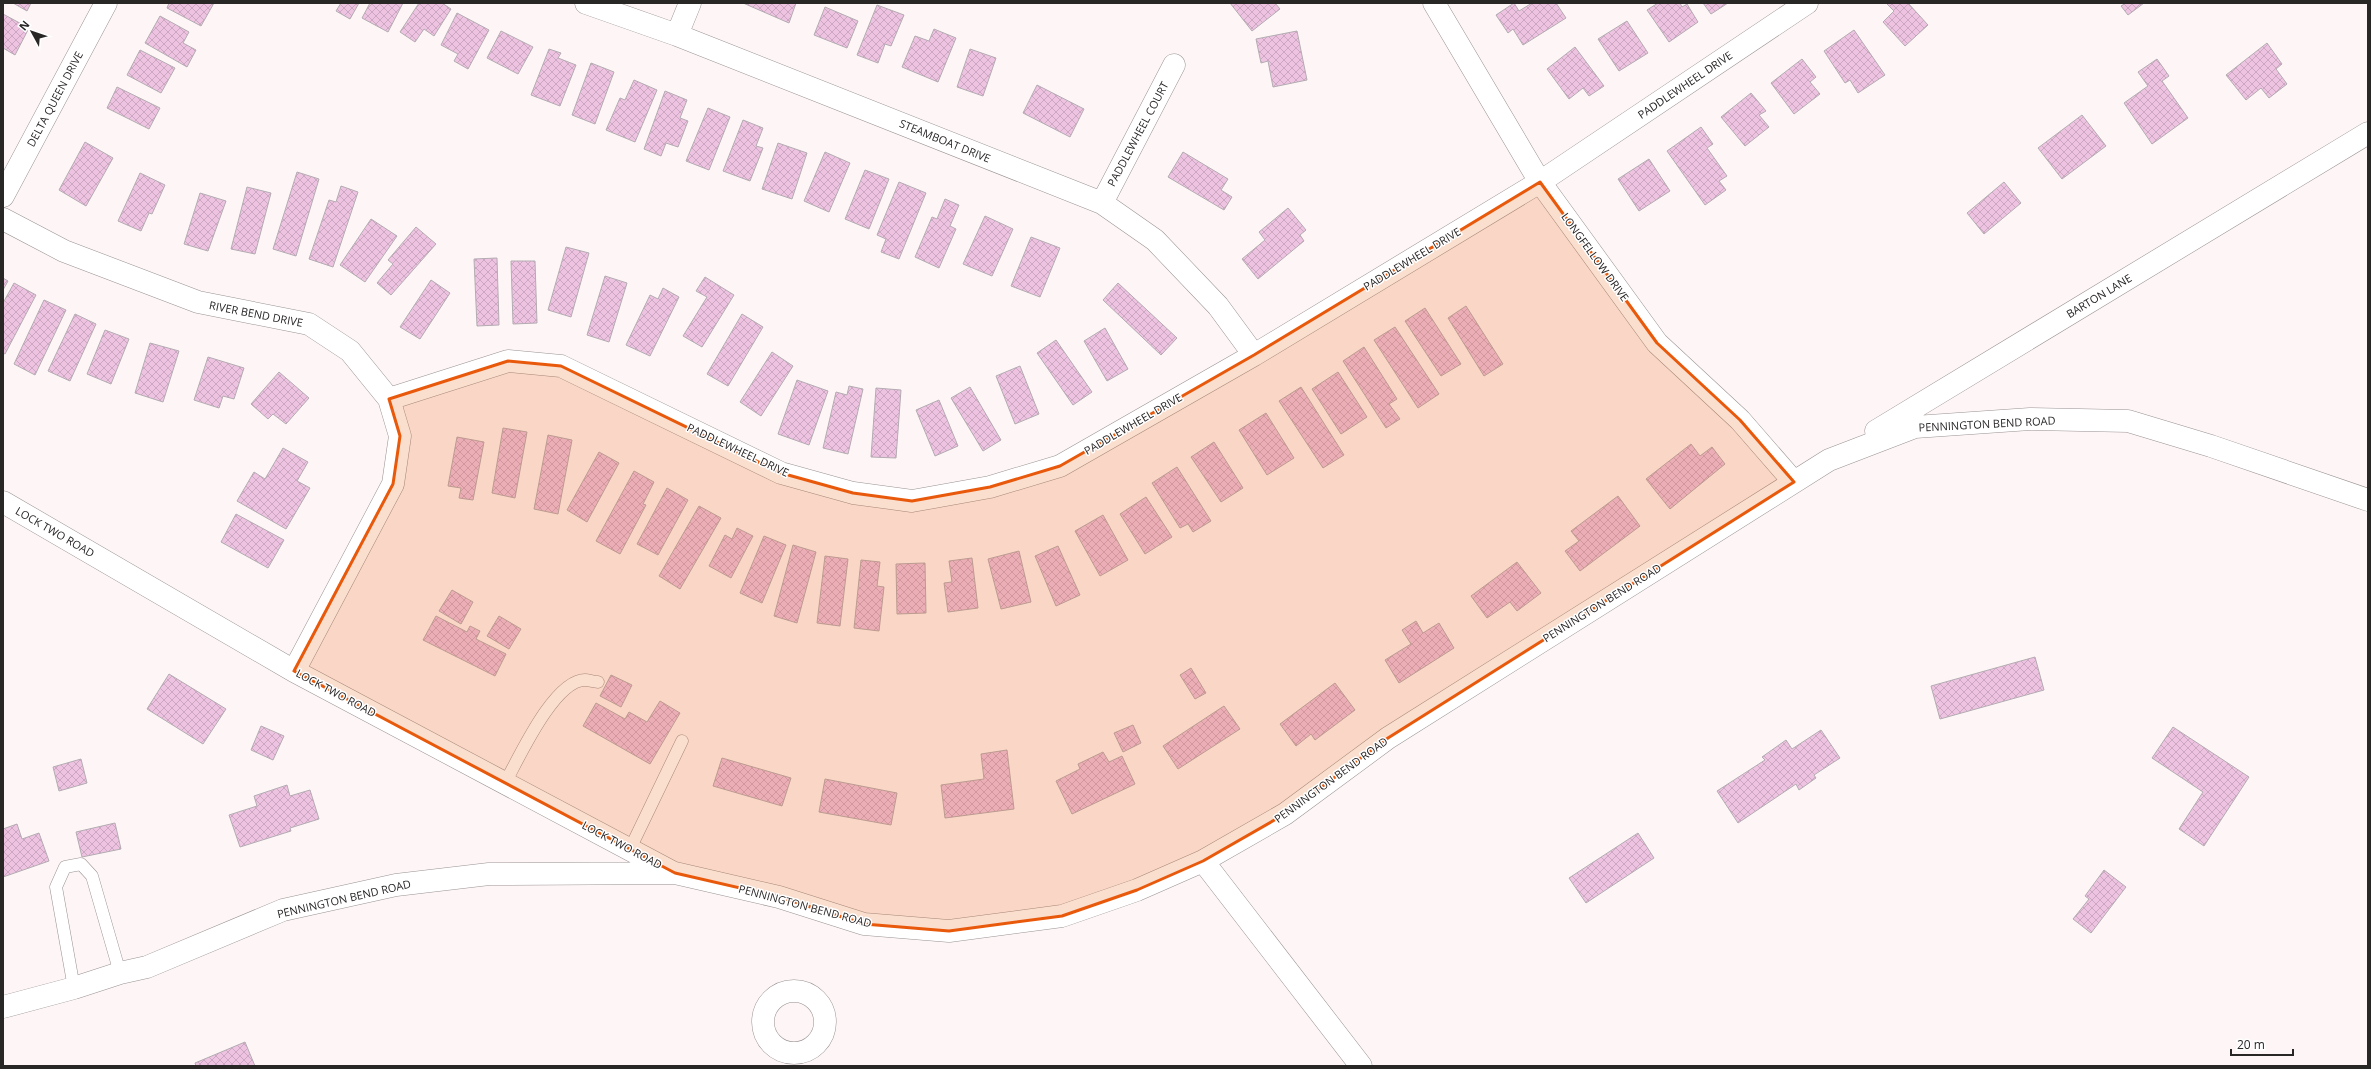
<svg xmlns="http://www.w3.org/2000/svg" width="2371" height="1069" viewBox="0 0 2371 1069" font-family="'Open Sans',sans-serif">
<defs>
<pattern id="building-cross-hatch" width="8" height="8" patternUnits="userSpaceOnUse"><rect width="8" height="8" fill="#eec3e2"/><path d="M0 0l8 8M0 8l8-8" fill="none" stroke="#cca7c2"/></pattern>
</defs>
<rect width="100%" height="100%" fill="#fef6f6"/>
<path fill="url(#building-cross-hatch)" stroke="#b3acb1" d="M 13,3 L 31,3 L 27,11 Z
M 169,3 L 214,3 L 201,26 L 167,8 Z
M 341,3 L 359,3 L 350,19 L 336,11 Z
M 370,3 L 403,3 L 388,32 L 362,18 Z
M 419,3 L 442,3 L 451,9 L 434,36 L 424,29 L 415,42 L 400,32 Z
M 743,3 L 796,3 L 789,23 Z
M 1230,3 L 1275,3 L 1280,9 L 1252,31 Z
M 1514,3 L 1519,11 L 1532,3 L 1556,3 L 1566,18 L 1523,45 L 1513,29 L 1508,33 L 1496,15 Z
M 1658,3 L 1680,3 L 1682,7 L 1687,4 L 1698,22 L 1669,42 L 1647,10 Z
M 1703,3 L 1728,3 L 1711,14 Z
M 1886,3 L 1908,3 L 1928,25 L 1905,46 L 1883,22 L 1894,11 Z
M 2126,3 L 2144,3 L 2128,15 L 2121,6 Z
M 877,5 L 904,15 L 891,46 L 885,44 L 878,63 L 857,55 Z
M 825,7 L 858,21 L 847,48 L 814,35 Z
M 457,13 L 489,30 L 468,69 L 454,61 L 458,54 L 441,45 Z
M 3,14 L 29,28 L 15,55 L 3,48 Z
M 160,16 L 189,32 L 183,43 L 196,50 L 187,67 L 145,43 Z
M 1627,21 L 1648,53 L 1619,71 L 1598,39 Z
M 934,29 L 956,38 L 938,82 L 902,67 L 915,36 L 929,41 Z
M 1854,30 L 1885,75 L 1858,93 L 1850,80 L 1845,83 L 1824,51 Z
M 501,31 L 533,47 L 518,74 L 487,58 Z
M 1297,31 L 1307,80 L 1273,87 L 1268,61 L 1261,63 L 1256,39 Z
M 2267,43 L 2282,64 L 2276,69 L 2287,84 L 2269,98 L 2261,88 L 2246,100 L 2226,75 Z
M 1575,47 L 1604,86 L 1589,96 L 1583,88 L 1569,99 L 1547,69 Z
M 549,49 L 561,53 L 558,58 L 576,65 L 560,106 L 531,95 Z
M 970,49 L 996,58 L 983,96 L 957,87 Z
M 140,50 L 175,68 L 161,93 L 127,75 Z
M 1802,59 L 1816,77 L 1810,82 L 1820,94 L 1794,114 L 1771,83 Z
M 2157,59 L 2169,76 L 2162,81 L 2188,118 L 2152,144 L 2124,103 L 2148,86 L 2138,72 Z
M 591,63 L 614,72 L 595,124 L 572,115 Z
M 634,80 L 657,90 L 635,142 L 606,130 L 620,98 L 625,100 Z
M 1037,85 L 1084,109 L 1070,137 L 1023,113 Z
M 117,87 L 160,108 L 149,129 L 107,108 Z
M 665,91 L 687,100 L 680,118 L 688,121 L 678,147 L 666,143 L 661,156 L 644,149 Z
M 1751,93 L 1766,111 L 1759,115 L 1769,127 L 1745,146 L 1721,117 Z
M 708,108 L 730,117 L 709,170 L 686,161 Z
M 2082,115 L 2106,146 L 2062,179 L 2038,148 Z
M 743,120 L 763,128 L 756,146 L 763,148 L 750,181 L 723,171 Z
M 1701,127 L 1713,144 L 1707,148 L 1727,176 L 1719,181 L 1726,190 L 1705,205 L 1667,151 Z
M 85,142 L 113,158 L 86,206 L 59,190 Z
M 778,143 L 807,153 L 792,199 L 762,189 Z
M 825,152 L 850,163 L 829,212 L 804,201 Z
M 1183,152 L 1228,179 L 1221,190 L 1232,197 L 1224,210 L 1168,177 Z
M 1649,159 L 1670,191 L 1639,211 L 1618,179 Z
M 865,170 L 889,179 L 869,229 L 845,219 Z
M 297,172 L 319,179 L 296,256 L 273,249 Z
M 140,173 L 165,185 L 152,214 L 149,213 L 141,231 L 118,221 Z
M 899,182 L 926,193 L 899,259 L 881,252 L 886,239 L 877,235 Z
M 2004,182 L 2021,203 L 1984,234 L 1967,213 Z
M 341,186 L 358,192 L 333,267 L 309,259 L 329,200 L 336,202 Z
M 247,187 L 271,193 L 255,254 L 231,249 Z
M 200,193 L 226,201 L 208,251 L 184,244 Z
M 945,199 L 959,205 L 950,226 L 956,229 L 939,268 L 915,257 L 932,217 L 937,219 Z
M 1288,208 L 1306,230 L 1300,235 L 1304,241 L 1258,279 L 1242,259 L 1265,240 L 1259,232 Z
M 985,216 L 1013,229 L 992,276 L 963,264 Z
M 371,219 L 397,236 L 365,282 L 340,265 Z
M 416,227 L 436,244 L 391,295 L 377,283 L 393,264 L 388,260 Z
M 1031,237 L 1060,248 L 1040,297 L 1011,286 Z
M 566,247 L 589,253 L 571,317 L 548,310 Z
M 497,258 L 499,325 L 477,326 L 474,259 Z
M 511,261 L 535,261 L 537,323 L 513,324 Z
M 605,276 L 627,283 L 609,342 L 587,335 Z
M 705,277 L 734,295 L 702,347 L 683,336 L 707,297 L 696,291 Z
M 3,278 L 8,281 L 3,290 Z
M 431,280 L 450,293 L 420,339 L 400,327 Z
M 14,283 L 36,295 L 5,354 L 3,353 L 3,303 Z
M 1118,283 L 1177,338 L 1161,355 L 1103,300 Z
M 663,288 L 679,297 L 650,356 L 626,345 L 650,295 L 658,299 Z
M 44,300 L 66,310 L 35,375 L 14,364 Z
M 1466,306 L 1503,364 L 1484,376 L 1448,318 Z
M 1425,308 L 1461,364 L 1441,376 L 1405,321 Z
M 75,314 L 96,324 L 70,381 L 48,371 Z
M 742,314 L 763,327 L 728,386 L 707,374 Z
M 1395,327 L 1439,394 L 1418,408 L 1374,340 Z
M 1105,328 L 1128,369 L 1107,381 L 1084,341 Z
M 105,330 L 129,339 L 111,384 L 87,374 Z
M 1056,340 L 1092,392 L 1073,405 L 1037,353 Z
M 150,343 L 179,351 L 163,402 L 135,393 Z
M 1364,347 L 1397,399 L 1389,404 L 1400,419 L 1386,428 L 1343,361 Z
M 772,352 L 793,366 L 761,416 L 740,402 Z
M 208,357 L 244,368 L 234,399 L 223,396 L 219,408 L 194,400 Z
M 1020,366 L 1039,414 L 1015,424 L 996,376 Z
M 279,372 L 309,398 L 286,424 L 273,414 L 268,419 L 251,404 Z
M 1338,372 L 1367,417 L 1341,434 L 1312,389 Z
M 797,380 L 828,391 L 809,445 L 778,434 Z
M 849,386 L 863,389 L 848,454 L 823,448 L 836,392 L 847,395 Z
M 970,387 L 1001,440 L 983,451 L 951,398 Z
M 1301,387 L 1344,455 L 1323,468 L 1279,401 Z
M 876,388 L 901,390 L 896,458 L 871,457 Z
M 939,400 L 958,446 L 935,456 L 916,410 Z
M 1266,413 L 1294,458 L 1267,475 L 1239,430 Z
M 503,428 L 527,432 L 515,498 L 492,493 Z
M 548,435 L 572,440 L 558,514 L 534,509 Z
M 457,437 L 484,442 L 473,500 L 459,498 L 461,488 L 448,486 Z
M 1214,442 L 1243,488 L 1221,502 L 1191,457 Z
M 1691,444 L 1700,456 L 1712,447 L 1725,464 L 1670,509 L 1646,479 Z
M 283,448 L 308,462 L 297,481 L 310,488 L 286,529 L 237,501 L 254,472 L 265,479 Z
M 599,452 L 619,463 L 587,522 L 567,510 Z
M 1177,467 L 1211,521 L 1193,532 L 1188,524 L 1180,528 L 1152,483 Z
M 634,471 L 654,482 L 643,504 L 646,505 L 620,554 L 596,541 Z
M 667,488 L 688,500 L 658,555 L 637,544 Z
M 1618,496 L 1640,526 L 1580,571 L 1565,551 L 1579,541 L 1571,531 Z
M 1146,497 L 1172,537 L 1145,554 L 1120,514 Z
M 699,506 L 721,518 L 680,589 L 659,576 Z
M 236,514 L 284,540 L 268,568 L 221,542 Z
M 1103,515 L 1128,560 L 1100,576 L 1075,531 Z
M 737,528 L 753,536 L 731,578 L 709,566 L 725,535 L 732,539 Z
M 764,536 L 786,545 L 762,603 L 740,593 Z
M 793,545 L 816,552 L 797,623 L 774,616 Z
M 1058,546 L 1080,595 L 1056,606 L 1035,556 Z
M 1019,551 L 1031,602 L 1001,609 L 988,559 Z
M 825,556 L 848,559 L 840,626 L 817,623 Z
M 972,558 L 978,608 L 948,612 L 944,583 L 952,582 L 949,561 Z
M 861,560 L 880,562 L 877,586 L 884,587 L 879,631 L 854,628 Z
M 1517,562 L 1541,593 L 1517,611 L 1510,602 L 1487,618 L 1471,596 Z
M 925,563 L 926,613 L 897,614 L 896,564 Z
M 452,590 L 473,602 L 461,624 L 439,611 Z
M 436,616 L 467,632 L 470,626 L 480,631 L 476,639 L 506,654 L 495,676 L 423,640 Z
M 499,616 L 521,629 L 509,649 L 487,636 Z
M 1416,621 L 1423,633 L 1439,623 L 1454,648 L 1399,683 L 1385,660 L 1411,644 L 1402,630 Z
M 2035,657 L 2044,690 L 1940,719 L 1931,686 Z
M 1191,668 L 1206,693 L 1195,699 L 1180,675 Z
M 169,674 L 226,709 L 203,744 L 147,709 Z
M 611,675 L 632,685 L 621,707 L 600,696 Z
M 1335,683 L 1355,710 L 1315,740 L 1311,734 L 1296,746 L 1280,724 Z
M 660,701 L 680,713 L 650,764 L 583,726 L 596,703 L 625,719 L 629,712 L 647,722 Z
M 1224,706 L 1240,729 L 1178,769 L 1163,746 Z
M 1133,725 L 1141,743 L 1123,752 L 1114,733 Z
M 261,726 L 284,736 L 273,760 L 251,750 Z
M 2173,727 L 2249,777 L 2204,846 L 2179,829 L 2203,792 L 2152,758 Z
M 1821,730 L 1840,758 L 1814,775 L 1816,778 L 1799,790 L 1796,784 L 1738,823 L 1717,791 L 1765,760 L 1762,757 L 1786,740 L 1792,749 Z
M 1007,750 L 1014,809 L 945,818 L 941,785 L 984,779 L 981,754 Z
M 1103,752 L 1109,762 L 1122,756 L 1135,784 L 1072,814 L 1056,781 L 1080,769 L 1078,764 Z
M 722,758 L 791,778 L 782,806 L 713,786 Z
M 81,759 L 87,783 L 59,791 L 53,767 Z
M 825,779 L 897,793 L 891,825 L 819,812 Z
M 287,785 L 290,796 L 310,790 L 319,819 L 290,828 L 291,831 L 240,847 L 229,815 L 257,806 L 254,796 Z
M 115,823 L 121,849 L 82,857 L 76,832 Z
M 17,824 L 22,839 L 39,833 L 49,861 L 3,877 L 3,829 Z
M 1638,833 L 1654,858 L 1586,903 L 1569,878 Z
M 2104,870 L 2126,887 L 2091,933 L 2073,919 L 2089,899 L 2085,896 Z
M 245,1042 L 255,1066 L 196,1066 L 195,1063 Z"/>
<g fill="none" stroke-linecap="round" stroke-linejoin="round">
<defs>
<path id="lane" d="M 505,783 C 519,758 554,680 585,680 C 589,680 594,682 598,682
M 630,849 L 682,741
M 74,988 L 56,887 L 65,867 L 81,864 L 92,876 L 120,973"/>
<path id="street" d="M 586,3 L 677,35 L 1102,203 L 1155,240 L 1218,306 L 1254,355
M 1434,3 L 1540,182 L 1657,343 L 1740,420 L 1794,482
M 677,35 L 690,3
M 3,196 L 106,3
M 1102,203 L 1174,65
M 3,219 L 64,251 L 198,302 L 309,324 L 350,351 L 389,399 L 400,436 L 393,484 L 294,671
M 389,399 L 508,361 L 561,366 L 781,473 L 853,493 L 912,501 L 990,487 L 1060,466 L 1254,355 L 1540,182 L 1807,3
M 1876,431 L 2368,133
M 3,502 L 294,671 L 672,872
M 1203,861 L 1361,1066
M763 1022a31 31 0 1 1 62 0a31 31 0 1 1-62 0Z
M 3,1007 L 74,988 L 120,973 L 147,967 L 283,910 L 396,885 L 489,874 L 675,873 L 779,897 L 864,924 L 949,931 L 1062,916 L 1137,890 L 1203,861 L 1285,814 L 1388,738 L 1829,460 L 1915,427 L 2030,419 L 2128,421 L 2211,446 L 2368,500"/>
</defs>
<use href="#lane" stroke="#9b9393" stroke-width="13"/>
<use href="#street" stroke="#9b9393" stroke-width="23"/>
<use href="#lane" stroke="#fff" stroke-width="12"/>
<use href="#street" stroke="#fff" stroke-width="22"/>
</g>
<path fill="#e8590c" fill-opacity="0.2" stroke="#e8590c" stroke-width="3" stroke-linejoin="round" d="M 1540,182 L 1657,343 L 1740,420 L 1794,482 L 1388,738 L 1285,814 L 1203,861 L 1137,890 L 1062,916 L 949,931 L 864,924 L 779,897 L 675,873 L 294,671 L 393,484 L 400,436 L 389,399 L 508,361 L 561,366 L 781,473 L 853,493 L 912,501 L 990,487 L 1060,466 L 1254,355 Z"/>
<g text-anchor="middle" stroke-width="3" stroke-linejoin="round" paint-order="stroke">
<g font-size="11" fill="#292626" stroke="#fff">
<text transform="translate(1685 85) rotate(-34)" y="4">PADDLEWHEEL DRIVE</text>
<text transform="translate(55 99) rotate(-62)" y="4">DELTA QUEEN DRIVE</text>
<text transform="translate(1138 134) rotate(-62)" y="4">PADDLEWHEEL COURT</text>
<text transform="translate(945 141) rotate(22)" y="4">STEAMBOAT DRIVE</text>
<text transform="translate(1595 257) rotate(54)" y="4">LONGFELLOW DRIVE</text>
<text transform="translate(1412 259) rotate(-31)" y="4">PADDLEWHEEL DRIVE</text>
<text transform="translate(2099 296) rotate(-31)" y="4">BARTON LANE</text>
<text transform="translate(256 314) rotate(11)" y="4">RIVER BEND DRIVE</text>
<text transform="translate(1133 424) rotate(-30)" y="4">PADDLEWHEEL DRIVE</text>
<text transform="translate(1987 424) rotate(-3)" y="4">PENNINGTON BEND ROAD</text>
<text transform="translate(738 450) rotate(25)" y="4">PADDLEWHEEL DRIVE</text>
<text transform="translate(55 532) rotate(30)" y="4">LOCK TWO ROAD</text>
<text transform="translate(1602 603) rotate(-32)" y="4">PENNINGTON BEND ROAD</text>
<text transform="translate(336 693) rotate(28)" y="4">LOCK TWO ROAD</text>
<text transform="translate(1331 780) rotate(-36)" y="4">PENNINGTON BEND ROAD</text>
<text transform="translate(622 845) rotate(28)" y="4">LOCK TWO ROAD</text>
<text transform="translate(344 899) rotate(-13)" y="4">PENNINGTON BEND ROAD</text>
<text transform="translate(805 906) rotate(15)" y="4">PENNINGTON BEND ROAD</text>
</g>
</g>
<rect width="2371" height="1069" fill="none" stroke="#292626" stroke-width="8"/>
<g transform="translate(32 32) rotate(310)" stroke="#ffffff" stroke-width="3" paint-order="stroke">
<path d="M0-3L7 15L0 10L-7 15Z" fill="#292626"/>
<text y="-6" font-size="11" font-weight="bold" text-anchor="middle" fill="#292626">N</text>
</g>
<path d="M2231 1049v6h62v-6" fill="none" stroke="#292626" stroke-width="2"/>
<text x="2237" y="1049" font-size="12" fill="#292626" stroke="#ffffff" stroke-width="3" paint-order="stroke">20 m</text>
</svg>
